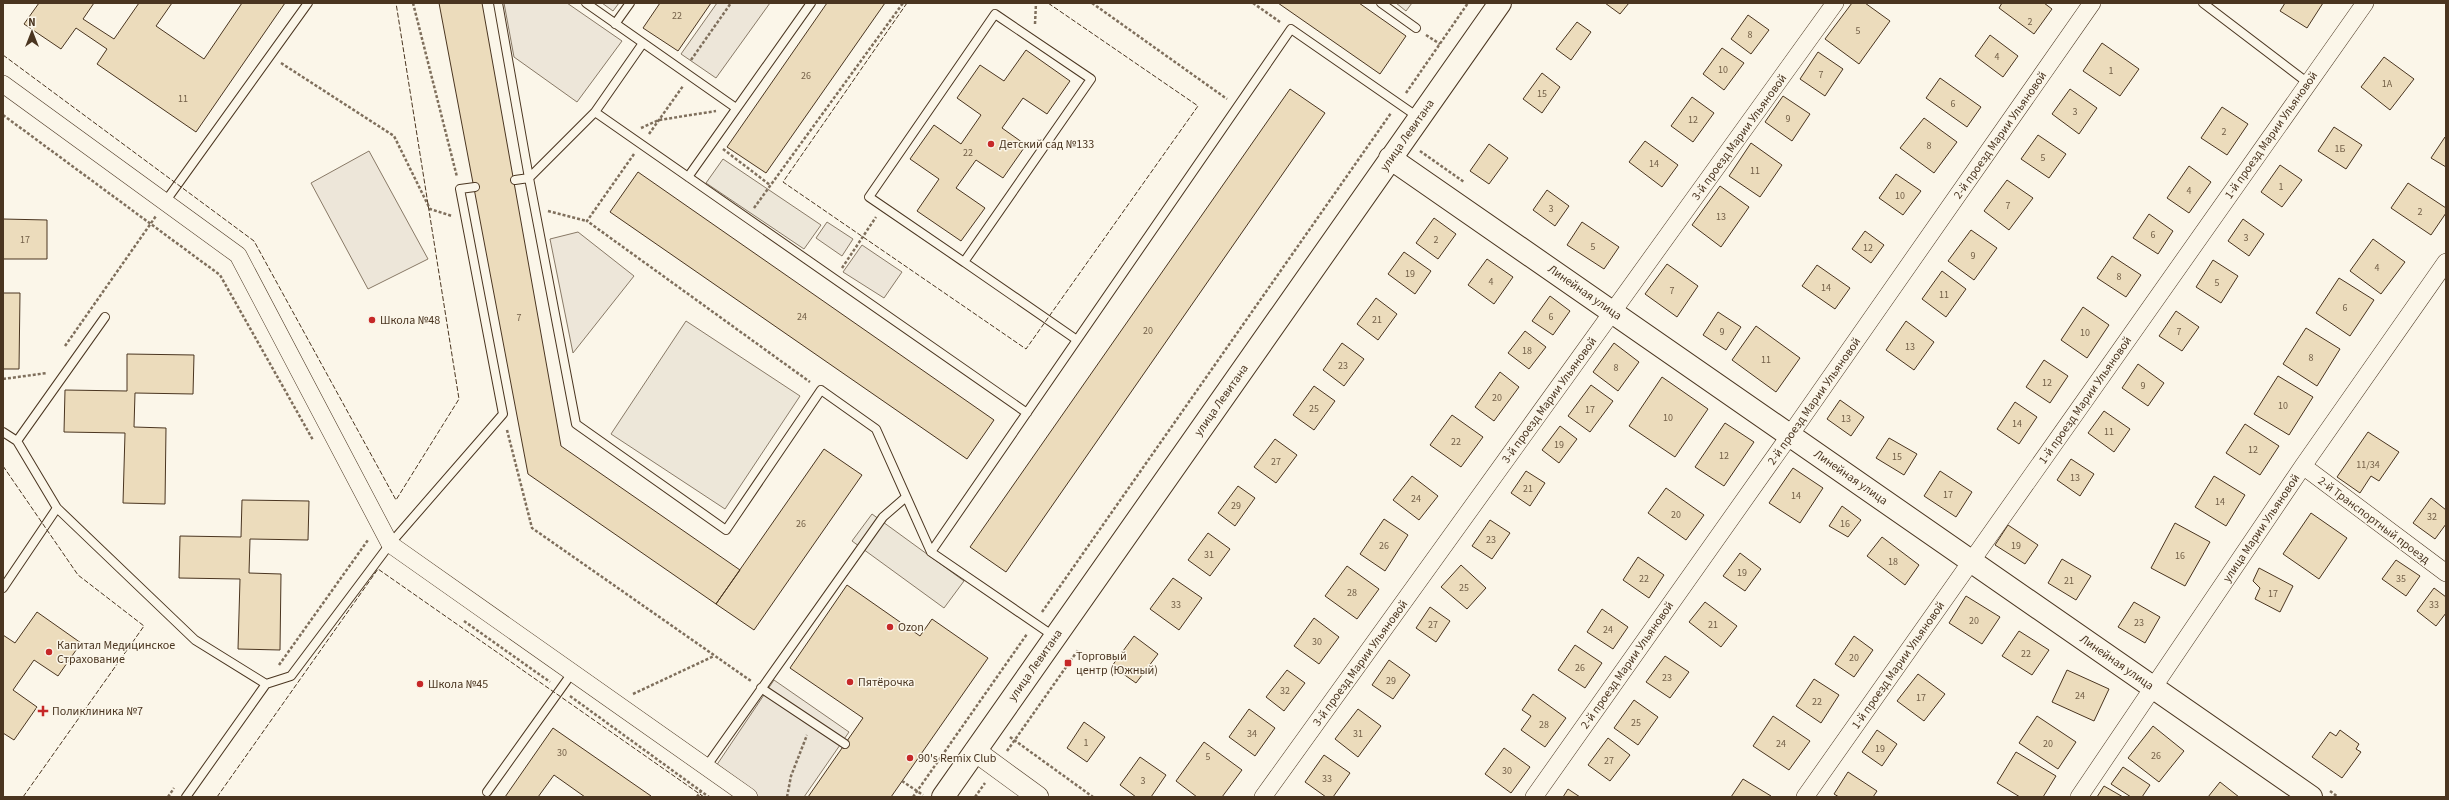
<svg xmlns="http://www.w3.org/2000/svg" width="2449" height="800" viewBox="0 0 2449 800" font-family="'Source Sans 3',sans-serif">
<rect width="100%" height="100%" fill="#fbf6e9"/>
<path fill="#ede6d9" stroke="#887966" d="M 504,3 L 567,3 L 622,41 L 577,102 L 514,57 Z
M 602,3 L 619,3 L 613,11 Z
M 717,3 L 770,3 L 716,78 L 681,54 Z
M 1396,3 L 1412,3 L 1406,11 Z
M 369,151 L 428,259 L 368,289 L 311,183 Z
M 827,222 L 853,239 L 842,256 L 816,238 Z
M 578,232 L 634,276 L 573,353 L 550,239 Z
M 862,245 L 902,272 L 884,298 L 843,272 Z
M 774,680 L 849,732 L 804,797 L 742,797 L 710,775 Z"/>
<path fill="#ede7d9" stroke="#887966" d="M 723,159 L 821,225 L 804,249 L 706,183 Z
M 686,321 L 800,396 L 725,509 L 611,434 Z
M 872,514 L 964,581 L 944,608 L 852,541 Z"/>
<path fill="#ecdcbc" stroke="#4a3520" d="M 39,3 L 94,3 L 83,19 L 114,39 L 139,3 L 172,3 L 156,26 L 204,59 L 242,3 L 285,3 L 196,132 L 97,64 L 107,49 L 76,28 L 61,49 L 24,24 Z
M 439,3 L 482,3 L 561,446 L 740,570 L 716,604 L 528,474 Z
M 660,3 L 711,3 L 678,51 L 643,28 Z
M 827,3 L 885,3 L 766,173 L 727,147 Z
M 1278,3 L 1359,3 L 1406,36 L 1380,74 Z
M 1605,3 L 1629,3 L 1620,14 Z
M 1852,3 L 1865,3 L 1890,21 L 1859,64 L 1825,39 Z
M 2002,3 L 2044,3 L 2052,9 L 2034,34 L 1999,8 Z
M 2285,3 L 2323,3 L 2307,28 L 2280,11 Z
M 1748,15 L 1769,30 L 1751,54 L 1731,39 Z
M 1577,22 L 1591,32 L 1571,60 L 1556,49 Z
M 1990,35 L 2018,56 L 2003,77 L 1975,56 Z
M 2102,43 L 2139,69 L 2120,96 L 2083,71 Z
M 1722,48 L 1744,63 L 1724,90 L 1703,74 Z
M 1026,50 L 1070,81 L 1047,114 L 1023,98 L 1002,128 L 1026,145 L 1003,178 L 976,160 L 956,188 L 985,208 L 961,241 L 917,211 L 939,179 L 910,159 L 934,125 L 961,144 L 981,115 L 957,98 L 980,65 L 1004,81 Z
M 1818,52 L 1843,69 L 1825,96 L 1800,79 Z
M 2384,57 L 2414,79 L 2390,110 L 2361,87 Z
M 1542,73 L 1560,87 L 1542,113 L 1523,99 Z
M 1940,78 L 1981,107 L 1967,127 L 1926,98 Z
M 1290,89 L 1325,113 L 1006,572 L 970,547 Z
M 2070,89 L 2097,108 L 2079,134 L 2052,114 Z
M 1783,96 L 1810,114 L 1792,141 L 1765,122 Z
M 1692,97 L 1714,113 L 1693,142 L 1671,126 Z
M 2222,107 L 2248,124 L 2227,155 L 2201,138 Z
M 1924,118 L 1957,142 L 1934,173 L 1900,148 Z
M 2334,127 L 2362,145 L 2346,169 L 2318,151 Z
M 2038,135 L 2066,154 L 2049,178 L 2021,159 Z
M 2445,137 L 2446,138 L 2446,167 L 2431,158 Z
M 1645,141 L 1678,165 L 1662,187 L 1629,162 Z
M 1751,143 L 1782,165 L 1760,197 L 1729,176 Z
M 1489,144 L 1508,158 L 1489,184 L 1470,171 Z
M 2280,165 L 2302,180 L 2282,207 L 2261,192 Z
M 2189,166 L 2211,182 L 2189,213 L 2167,198 Z
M 638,172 L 994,420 L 967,459 L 610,212 Z
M 1896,174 L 1921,191 L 1903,215 L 1879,198 Z
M 2007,180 L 2033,198 L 2009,230 L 1984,211 Z
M 2408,183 L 2446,208 L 2446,213 L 2431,235 L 2391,208 Z
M 1720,186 L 1749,207 L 1721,247 L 1692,225 Z
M 1547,190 L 1569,206 L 1555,226 L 1533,210 Z
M 2149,214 L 2173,231 L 2158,254 L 2133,238 Z
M 1434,218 L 1456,234 L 1438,259 L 1416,243 Z
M 3,219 L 47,220 L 47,259 L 3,259 Z
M 2243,219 L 2264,234 L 2249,256 L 2228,241 Z
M 1582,222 L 1619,247 L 1604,269 L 1567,245 Z
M 1971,230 L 1997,248 L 1974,280 L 1948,261 Z
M 1865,231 L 1884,245 L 1871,263 L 1852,249 Z
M 2373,239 L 2405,262 L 2381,294 L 2350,271 Z
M 1404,252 L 1431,271 L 1415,294 L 1388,274 Z
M 2112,256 L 2141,275 L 2126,297 L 2097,278 Z
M 1487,259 L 1513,277 L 1494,304 L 1468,285 Z
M 2213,260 L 2238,276 L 2221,303 L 2196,287 Z
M 1667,264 L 1698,286 L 1677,317 L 1645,294 Z
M 1817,265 L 1850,288 L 1835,309 L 1802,286 Z
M 1942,271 L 1966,289 L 1946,317 L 1922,299 Z
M 2339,278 L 2374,300 L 2350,336 L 2316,313 Z
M 3,293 L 20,293 L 19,369 L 3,369 Z
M 1550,296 L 1570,311 L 1553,335 L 1532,321 Z
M 1376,298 L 1397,314 L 1378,340 L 1357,324 Z
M 2083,307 L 2109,325 L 2087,358 L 2061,340 Z
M 2176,311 L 2199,327 L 2182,351 L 2159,336 Z
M 1718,312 L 1741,327 L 1726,350 L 1703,335 Z
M 1906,321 L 1934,342 L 1914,370 L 1886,350 Z
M 1756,326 L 1800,358 L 1776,392 L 1732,360 Z
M 2306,328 L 2340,349 L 2317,386 L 2283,364 Z
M 1525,331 L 1546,347 L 1529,369 L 1508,353 Z
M 1342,343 L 1364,359 L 1344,386 L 1323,370 Z
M 1614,343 L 1639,362 L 1618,391 L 1593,372 Z
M 127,354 L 194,355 L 193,394 L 135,393 L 134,427 L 166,428 L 165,504 L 123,503 L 125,433 L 64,432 L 65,390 L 127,391 Z
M 2044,360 L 2068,376 L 2050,403 L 2026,387 Z
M 2138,364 L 2164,383 L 2148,406 L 2122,388 Z
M 1500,372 L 1519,387 L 1494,421 L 1475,407 Z
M 2278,376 L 2313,397 L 2289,435 L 2254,414 Z
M 1662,377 L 1708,409 L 1675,457 L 1629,426 Z
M 1591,385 L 1613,401 L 1590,432 L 1568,416 Z
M 1314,386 L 1335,401 L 1314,430 L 1293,415 Z
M 1840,400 L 1864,417 L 1851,436 L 1827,419 Z
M 2015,402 L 2037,417 L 2019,444 L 1997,429 Z
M 2104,411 L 2130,429 L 2114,452 L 2088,433 Z
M 1452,415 L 1483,437 L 1461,467 L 1430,445 Z
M 1725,423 L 1754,442 L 1724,486 L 1695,467 Z
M 2245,424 L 2279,446 L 2260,475 L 2226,453 Z
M 1560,426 L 1577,439 L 1559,463 L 1542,450 Z
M 2368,432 L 2399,452 L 2379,481 L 2371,476 L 2360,493 L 2337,477 Z
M 1889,438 L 1917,454 L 1904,475 L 1876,458 Z
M 1275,439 L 1297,455 L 1276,483 L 1254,467 Z
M 824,449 L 862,475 L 754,630 L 716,604 Z
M 2071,459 L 2094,474 L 2080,496 L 2057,480 Z
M 1793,468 L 1823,488 L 1800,523 L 1769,503 Z
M 1526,471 L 1545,483 L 1530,506 L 1511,493 Z
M 1940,471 L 1972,492 L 1956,517 L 1924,496 Z
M 1412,476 L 1438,496 L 1419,520 L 1393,500 Z
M 2214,476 L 2245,495 L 2226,526 L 2195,507 Z
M 1238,486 L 1255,498 L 1235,526 L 1218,513 Z
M 1666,488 L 1704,515 L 1686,540 L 1648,513 Z
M 2431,498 L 2446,510 L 2446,524 L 2435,539 L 2413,523 Z
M 242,500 L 309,501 L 308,540 L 250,539 L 249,573 L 281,574 L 280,650 L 238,649 L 240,579 L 179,578 L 180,536 L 241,537 Z
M 1842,506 L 1861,520 L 1848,537 L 1829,526 Z
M 2311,513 L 2347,538 L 2319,579 L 2283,554 Z
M 1384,519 L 1408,535 L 1385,571 L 1360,554 Z
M 1490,520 L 1510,533 L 1492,559 L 1472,546 Z
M 2175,523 L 2210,542 L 2185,586 L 2151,568 Z
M 2008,525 L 2038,545 L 2025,564 L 1995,545 Z
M 1208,533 L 1230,549 L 1210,576 L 1188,560 Z
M 1882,537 L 1919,565 L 1905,585 L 1867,556 Z
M 1740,553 L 1761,569 L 1745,591 L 1723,576 Z
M 1638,557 L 1664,575 L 1649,598 L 1623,580 Z
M 2062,559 L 2091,576 L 2076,600 L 2048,583 Z
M 2396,560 L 2420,576 L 2406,596 L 2382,579 Z
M 1461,565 L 1486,588 L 1467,609 L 1441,587 Z
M 1347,566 L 1379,589 L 1357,619 L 1325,596 Z
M 2259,568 L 2293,586 L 2280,612 L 2255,599 L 2260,588 L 2253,581 Z
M 1173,578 L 1202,598 L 1179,630 L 1150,609 Z
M 847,585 L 920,636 L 932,619 L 988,658 L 891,797 L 808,797 L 863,718 L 790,668 Z
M 2434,588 L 2446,597 L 2446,613 L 2436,626 L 2417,611 Z
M 1966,596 L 2000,617 L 1982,644 L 1949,623 Z
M 1705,602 L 1737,626 L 1721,647 L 1689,622 Z
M 2134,602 L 2160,617 L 2145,643 L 2118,627 Z
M 1430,607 L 1450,621 L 1436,642 L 1416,628 Z
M 1602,609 L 1628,627 L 1613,649 L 1587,632 Z
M 37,612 L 81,643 L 58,676 L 34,660 L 13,690 L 37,707 L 14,740 L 3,733 L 3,635 L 15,643 Z
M 1314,618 L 1339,637 L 1319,664 L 1294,646 Z
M 2019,631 L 2049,650 L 2032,675 L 2002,656 Z
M 1134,636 L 1158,654 L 1136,683 L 1112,666 Z
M 1854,636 L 1873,650 L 1854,677 L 1835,664 Z
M 1575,645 L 1602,663 L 1585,688 L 1558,670 Z
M 1665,656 L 1689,672 L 1670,698 L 1646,682 Z
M 1389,660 L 1410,675 L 1393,699 L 1372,685 Z
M 1287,670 L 1305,683 L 1284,711 L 1266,697 Z
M 2067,670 L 2109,689 L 2094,721 L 2052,702 Z
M 1918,674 L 1945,694 L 1924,721 L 1897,701 Z
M 1814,679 L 1839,695 L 1821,723 L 1796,706 Z
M 1533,694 L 1566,718 L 1545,747 L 1521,730 L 1531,716 L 1522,710 Z
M 1634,700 L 1658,717 L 1638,745 L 1614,728 Z
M 1249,709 L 1275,728 L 1255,756 L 1229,737 Z
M 1358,709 L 1381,726 L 1358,757 L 1335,739 Z
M 1773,716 L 1810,741 L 1789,770 L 1753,746 Z
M 2037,716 L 2076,742 L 2058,769 L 2019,743 Z
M 1084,722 L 1105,737 L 1087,762 L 1067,748 Z
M 2153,726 L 2184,751 L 2159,782 L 2128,758 Z
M 553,728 L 651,796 L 651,797 L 585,797 L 554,775 L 538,797 L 505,797 Z
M 1877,730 L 1897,744 L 1882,766 L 1862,752 Z
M 2340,730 L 2359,744 L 2356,749 L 2361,752 L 2342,778 L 2312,757 L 2330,732 L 2336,736 Z
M 1608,738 L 1630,755 L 1610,781 L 1588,765 Z
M 1204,742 L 1242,770 L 1222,797 L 1197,797 L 1176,781 Z
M 1504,748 L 1530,767 L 1511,793 L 1485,774 Z
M 2016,752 L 2056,776 L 2043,797 L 2020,797 L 1997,783 Z
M 1324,755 L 1350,773 L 1333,797 L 1326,797 L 1305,782 Z
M 1140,757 L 1166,775 L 1151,797 L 1136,797 L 1120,785 Z
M 2123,767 L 2150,785 L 2142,797 L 2131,797 L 2111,784 Z
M 1848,772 L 1877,791 L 1873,797 L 1839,797 L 1834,794 Z
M 1743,779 L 1771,796 L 1770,797 L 1731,797 Z
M 2220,782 L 2239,797 L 2208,797 Z
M 2104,786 L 2123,797 L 2097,797 Z
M 1568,789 L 1580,797 L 1563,797 Z"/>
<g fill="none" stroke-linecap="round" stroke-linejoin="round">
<defs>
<path id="service" d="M 498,3 L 529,178 L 576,424 L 726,530 L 821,390 L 876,429 L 931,552 L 1055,637
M 586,3 L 736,108
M 1381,3 L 1416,28
M 2203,3 L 2308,83
M 615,24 L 630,3
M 595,112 L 1027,413
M 688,177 L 811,3
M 515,180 L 529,178 L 595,112 L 643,43
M 165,202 L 308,3
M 964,262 L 869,197 L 995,14 L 1091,79 L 964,262 L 1077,340
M 3,432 L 17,441 L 57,508 L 195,640 L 266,684 L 291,676 L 390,544 L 503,414 L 460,189 L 475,187
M 17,441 L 105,317
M 931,552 L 1291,29 L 1418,117
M 3,588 L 57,508
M 761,688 L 845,744
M 706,767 L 883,517 L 906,497
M 487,792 L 572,673
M 186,797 L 266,684"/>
<path id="minor" d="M 3,84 L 238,255 L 390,544 L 749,797
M 2303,466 L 2446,573
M 1263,797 L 1835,3
M 1534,797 L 1790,435 L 2092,3
M 1805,797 L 2365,3
M 2079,797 L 2303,466 L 2446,262"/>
<path id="tertiary" d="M 975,751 L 1038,797"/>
<path id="secondary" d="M 1390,158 L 2311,797
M 943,797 L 1500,3"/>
</defs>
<use href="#service" stroke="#4a3520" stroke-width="10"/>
<use href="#minor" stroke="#4a3520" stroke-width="18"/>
<use href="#tertiary" stroke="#4a3520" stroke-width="22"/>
<use href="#secondary" stroke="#4a3520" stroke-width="24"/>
<path stroke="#7f6f5c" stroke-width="2.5" stroke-dasharray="3 2" stroke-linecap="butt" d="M 413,3 L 457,177
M 1092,3 L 1227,99
M 1253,3 L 1280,22
M 1035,24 L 1036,3
M 1426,35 L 1440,44
M 691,60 L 731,3
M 281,63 L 394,136 L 430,209 L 452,216
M 1406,93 L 1468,3
M 3,115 L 220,275 L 313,440
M 641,128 L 659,120 L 716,111
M 649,134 L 683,86
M 723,149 L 770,185
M 1420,151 L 1464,182
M 634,154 L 587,221 L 810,382
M 754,208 L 903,3
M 548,211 L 587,221
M 842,268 L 876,217
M 65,346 L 156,216
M 3,379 L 47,373
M 507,430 L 532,528 L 751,681
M 1042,612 L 1391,113
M 464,621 L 550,682
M 279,665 L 368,540
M 633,694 L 714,656
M 570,696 L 709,797
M 1010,737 L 1093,797
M 1007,751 L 1078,650
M 902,781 L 923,795
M 2330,791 L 2338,797
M 168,797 L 174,788
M 697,797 L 701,791
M 787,797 L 791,776 L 807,735
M 913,797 L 1027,634
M 975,797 L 985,783"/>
<use href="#service" stroke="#fbf6e9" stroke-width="8"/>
<use href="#minor" stroke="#fbf6e9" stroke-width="17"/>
<use href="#tertiary" stroke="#fbf6e9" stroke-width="21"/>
<use href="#secondary" stroke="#fbf6e9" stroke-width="22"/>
<path stroke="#4a3520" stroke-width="1" stroke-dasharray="5 2" stroke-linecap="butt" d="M 907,3 L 783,182 L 1026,349 L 1198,106 L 1048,3
M 3,55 L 254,241 L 396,500 L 459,399 L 396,3
M 3,466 L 78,575 L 144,626 L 23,797
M 217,797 L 378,569 L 704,797"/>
</g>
<g fill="#c62828" stroke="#fbf6e9" stroke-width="1.5">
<circle cx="991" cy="144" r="4"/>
<circle cx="372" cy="320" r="4"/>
<circle cx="890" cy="627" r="4"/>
<circle cx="49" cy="652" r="4"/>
<rect x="1064" y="659" width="8" height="8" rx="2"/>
<circle cx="850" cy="682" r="4"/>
<circle cx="420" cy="684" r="4"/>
<path d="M41 705h4v4h4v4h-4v4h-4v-4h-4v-4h4z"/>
<circle cx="910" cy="758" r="4"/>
</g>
<g text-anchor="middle" stroke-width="3" stroke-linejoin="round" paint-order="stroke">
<g font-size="10" fill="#725f47">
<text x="677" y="19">22</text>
<text x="2030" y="25">2</text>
<text x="1858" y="34">5</text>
<text x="1750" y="38">8</text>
<text x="1997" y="60">4</text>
<text x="1723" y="73">10</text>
<text x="2111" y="74">1</text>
<text x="1821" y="78">7</text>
<text x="806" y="79">26</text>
<text x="2387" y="87">1А</text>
<text x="1542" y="97">15</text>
<text x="183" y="102">11</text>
<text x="1953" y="107">6</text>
<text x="2075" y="115">3</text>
<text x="1788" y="122">9</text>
<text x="1693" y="123">12</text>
<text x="2224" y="135">2</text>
<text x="1929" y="149">8</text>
<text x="2340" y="152">1Б</text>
<text x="968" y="156">22</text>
<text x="2043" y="161">5</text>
<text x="1654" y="167">14</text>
<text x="1755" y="174">11</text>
<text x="2281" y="190">1</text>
<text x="2189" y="194">4</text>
<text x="1900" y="199">10</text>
<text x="2008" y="209">7</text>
<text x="1551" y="212">3</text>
<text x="2420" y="215">2</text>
<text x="1721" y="220">13</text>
<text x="2153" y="238">6</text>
<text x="2246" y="241">3</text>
<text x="25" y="243">17</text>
<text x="1436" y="243">2</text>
<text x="1593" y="250">5</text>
<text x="1868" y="251">12</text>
<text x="1973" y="259">9</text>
<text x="2377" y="271">4</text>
<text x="1410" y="277">19</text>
<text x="2119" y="280">8</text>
<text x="1491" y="285">4</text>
<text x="2217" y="286">5</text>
<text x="1826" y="291">14</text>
<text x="1672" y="294">7</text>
<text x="1944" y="298">11</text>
<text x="2345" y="311">6</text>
<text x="802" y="320">24</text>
<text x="1551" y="320">6</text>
<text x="519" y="321">7</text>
<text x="1377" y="323">21</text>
<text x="1148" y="334">20</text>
<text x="1722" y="335">9</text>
<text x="2179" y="335">7</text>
<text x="2085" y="336">10</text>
<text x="1910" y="350">13</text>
<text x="1527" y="354">18</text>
<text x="2311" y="361">8</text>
<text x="1766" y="363">11</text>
<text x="1343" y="369">23</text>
<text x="1616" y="371">8</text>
<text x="2047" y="386">12</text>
<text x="2143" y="389">9</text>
<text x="1497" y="401">20</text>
<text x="2283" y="409">10</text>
<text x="1314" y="412">25</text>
<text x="1590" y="413">17</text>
<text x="1668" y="421">10</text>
<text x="1846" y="422">13</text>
<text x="2017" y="427">14</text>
<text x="2109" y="435">11</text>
<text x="1456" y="445">22</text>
<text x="1559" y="448">19</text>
<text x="2253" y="453">12</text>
<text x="1724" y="459">12</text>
<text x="1897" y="460">15</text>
<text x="1276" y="465">27</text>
<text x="2368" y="468">11/34</text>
<text x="2075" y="481">13</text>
<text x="1528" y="492">21</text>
<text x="1948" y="498">17</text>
<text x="1796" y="499">14</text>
<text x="1416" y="502">24</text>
<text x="2220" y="505">14</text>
<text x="1236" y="509">29</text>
<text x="1676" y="518">20</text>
<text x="2432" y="520">32</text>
<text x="801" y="527">26</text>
<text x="1845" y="527">16</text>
<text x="1491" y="543">23</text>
<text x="1384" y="549">26</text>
<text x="2016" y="549">19</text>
<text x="1209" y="558">31</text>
<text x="2180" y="559">16</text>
<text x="1893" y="565">18</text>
<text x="1742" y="576">19</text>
<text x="1644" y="582">22</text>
<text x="2401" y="582">35</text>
<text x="2069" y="584">21</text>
<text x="1464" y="591">25</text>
<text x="1352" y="596">28</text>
<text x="2273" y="597">17</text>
<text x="1176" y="608">33</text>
<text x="2434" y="608">33</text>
<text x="1974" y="624">20</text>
<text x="2139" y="626">23</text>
<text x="1433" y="628">27</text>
<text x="1713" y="628">21</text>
<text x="1608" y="633">24</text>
<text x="1317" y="645">30</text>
<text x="2026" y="657">22</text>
<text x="1854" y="661">20</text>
<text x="1580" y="671">26</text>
<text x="1667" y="681">23</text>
<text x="1391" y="684">29</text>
<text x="1285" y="694">32</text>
<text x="2080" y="699">24</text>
<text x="1921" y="701">17</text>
<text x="1817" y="705">22</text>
<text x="1636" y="726">25</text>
<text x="1544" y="728">28</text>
<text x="1252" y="737">34</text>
<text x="1358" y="737">31</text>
<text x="1086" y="746">1</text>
<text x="1781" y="747">24</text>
<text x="2048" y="747">20</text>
<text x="1880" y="752">19</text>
<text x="562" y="756">30</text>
<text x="2156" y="759">26</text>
<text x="1208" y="760">5</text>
<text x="1609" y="764">27</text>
<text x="1507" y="774">30</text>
<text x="1327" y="782">33</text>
<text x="1143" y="784">3</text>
</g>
<g font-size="12" fill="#4a3520" stroke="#fbf6e9">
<text transform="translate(1407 135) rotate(-55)" y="4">улица Левитана</text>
<text transform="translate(2000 135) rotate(-55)" y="4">2-й проезд Марии Ульяновой</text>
<text transform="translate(2271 135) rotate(-55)" y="4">1-й проезд Марии Ульяновой</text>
<text transform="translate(1739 137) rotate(-54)" y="4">3-й проезд Марии Ульяновой</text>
<text transform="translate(1585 292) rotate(35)" y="4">Линейная улица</text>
<text transform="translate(1221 400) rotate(-55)" y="4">улица Левитана</text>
<text transform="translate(1549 400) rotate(-54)" y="4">3-й проезд Марии Ульяновой</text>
<text transform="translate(2085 400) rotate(-55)" y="4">1-й проезд Марии Ульяновой</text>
<text transform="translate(1814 401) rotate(-55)" y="4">2-й проезд Марии Ульяновой</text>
<text transform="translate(1851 477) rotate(35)" y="4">Линейная улица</text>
<text transform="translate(2374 520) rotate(37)" y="4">2-й Транспортный проезд</text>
<text transform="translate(2261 528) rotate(-56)" y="4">улица Марии Ульяновой</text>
<text transform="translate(2117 662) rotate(35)" y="4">Линейная улица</text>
<text transform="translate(1360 663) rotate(-54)" y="4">3-й проезд Марии Ульяновой</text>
<text transform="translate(1035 665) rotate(-55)" y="4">улица Левитана</text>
<text transform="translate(1627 665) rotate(-55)" y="4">2-й проезд Марии Ульяновой</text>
<text transform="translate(1898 665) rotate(-55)" y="4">1-й проезд Марии Ульяновой</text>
</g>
<g font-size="12" fill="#4a3520" stroke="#fbf6e9" text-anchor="start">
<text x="999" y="148">Детский сад №133</text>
<text x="380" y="324">Школа №48</text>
<text x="898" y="631">Ozon</text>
<text x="57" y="649">Капитал Медицинское<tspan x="57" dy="14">Страхование</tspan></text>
<text x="1076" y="660">Торговый<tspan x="1076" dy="14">центр (Южный)</tspan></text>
<text x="858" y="686">Пятёрочка</text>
<text x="428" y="688">Школа №45</text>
<text x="52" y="715">Поликлиника №7</text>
<text x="918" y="762">90's Remix Club</text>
</g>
</g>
<rect width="2449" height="800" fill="none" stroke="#4a3520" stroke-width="8"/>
<g transform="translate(32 32)" stroke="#fbf6e9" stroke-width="3" paint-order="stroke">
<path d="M0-3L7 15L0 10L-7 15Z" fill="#4a3520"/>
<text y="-6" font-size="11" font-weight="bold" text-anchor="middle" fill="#4a3520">N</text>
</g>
</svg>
